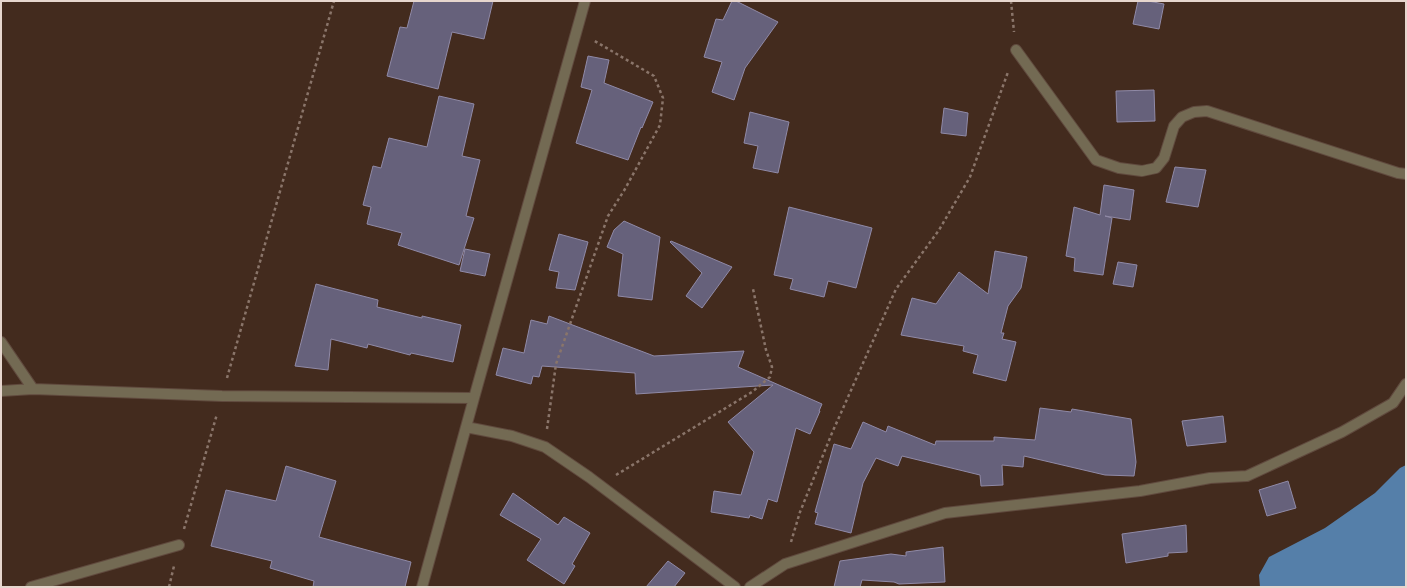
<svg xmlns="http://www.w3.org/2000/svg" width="1407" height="588" viewBox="0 0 1407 588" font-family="'Noto Sans',sans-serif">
<rect width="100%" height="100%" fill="#432b1e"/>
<path fill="#557fa9" d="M 1406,465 L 1406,587 L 1260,587 L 1259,575 L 1269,557 L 1325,528 L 1375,493 L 1400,468 Z"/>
<path fill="#66617b" stroke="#908aa7" d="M 414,1 L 493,1 L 484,39 L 452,32 L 438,89 L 387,76 L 400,27 L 407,28 Z
M 732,1 L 736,1 L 778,22 L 745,68 L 734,100 L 712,92 L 722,62 L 704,57 L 716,19 L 723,20 Z
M 1138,1 L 1148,1 L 1164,4 L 1159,29 L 1133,24 Z
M 588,56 L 609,60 L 604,83 L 653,102 L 642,128 L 641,127 L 628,160 L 576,143 L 592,90 L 581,87 Z
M 1154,90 L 1155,121 L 1117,122 L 1116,91 Z
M 439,96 L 474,104 L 462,156 L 480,160 L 466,216 L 474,218 L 459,265 L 398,245 L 402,233 L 367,224 L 371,207 L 363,205 L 373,166 L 381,168 L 389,138 L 427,147 Z
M 944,108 L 968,113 L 966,136 L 941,133 Z
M 750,112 L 789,122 L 778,173 L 753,168 L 758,146 L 744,143 Z
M 1175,167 L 1206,170 L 1198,207 L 1166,202 Z
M 1104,185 L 1134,190 L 1130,220 L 1105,216 L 1112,218 L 1103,275 L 1074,271 L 1075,258 L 1066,256 L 1074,207 L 1100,215 Z
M 789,207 L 872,228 L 856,288 L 828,281 L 824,297 L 790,289 L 793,279 L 774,275 Z
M 624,221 L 660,237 L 652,300 L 618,296 L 623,254 L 607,247 L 614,230 Z
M 559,234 L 588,242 L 575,290 L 556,288 L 559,272 L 549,270 Z
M 671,241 L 732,267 L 702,308 L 686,296 L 702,273 L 670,242 Z
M 465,249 L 490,254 L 485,276 L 460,271 Z
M 995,251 L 1027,257 L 1021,288 L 1008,306 L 1001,333 L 1004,333 L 1002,339 L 1016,342 L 1006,381 L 973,373 L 978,355 L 963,351 L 964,346 L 901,335 L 912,298 L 936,304 L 959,272 L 988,294 Z
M 1118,262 L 1137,265 L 1133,287 L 1113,284 Z
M 316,284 L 378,300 L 377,307 L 422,318 L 422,316 L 461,325 L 453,362 L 411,353 L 410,355 L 368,344 L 367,348 L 331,339 L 328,370 L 295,366 Z
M 549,316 L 654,356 L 744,351 L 738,367 L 822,404 L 819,411 L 820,411 L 810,434 L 796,428 L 777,502 L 768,499 L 762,519 L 750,515 L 749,518 L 711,512 L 714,491 L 741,495 L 754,452 L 728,422 L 773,385 L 636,394 L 635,373 L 542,366 L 539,377 L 533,376 L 531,384 L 496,375 L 503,348 L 524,353 L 531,320 L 547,324 Z
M 1040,408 L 1071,412 L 1072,409 L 1131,419 L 1136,462 L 1134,476 L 1105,475 L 1024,456 L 1023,467 L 1002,465 L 1003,485 L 981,486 L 980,475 L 902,456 L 898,466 L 876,458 L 863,483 L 851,533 L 815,524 L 818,513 L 815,512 L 834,444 L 851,449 L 863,422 L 886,432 L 888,426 L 935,445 L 936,441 L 994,441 L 994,437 L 1035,440 Z
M 1223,416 L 1226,442 L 1187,446 L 1182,421 Z
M 286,466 L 336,481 L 319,537 L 411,562 L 405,587 L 313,587 L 314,581 L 270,568 L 272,561 L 211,546 L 226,490 L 276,501 Z
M 1288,481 L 1296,508 L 1267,516 L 1259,490 Z
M 513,493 L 558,525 L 564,517 L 590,533 L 572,564 L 575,566 L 564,584 L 527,560 L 541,539 L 500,515 Z
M 1186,525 L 1187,552 L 1168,553 L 1168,556 L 1126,563 L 1122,534 Z
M 943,547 L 945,582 L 899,584 L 894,582 L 862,580 L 860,587 L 834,587 L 840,561 L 891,554 L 906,556 L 906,552 Z
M 668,561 L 685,573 L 674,587 L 646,587 Z"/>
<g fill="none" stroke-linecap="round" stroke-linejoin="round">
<defs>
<path id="minor" d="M 1016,50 L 1096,160 L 1119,168 L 1142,171 L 1156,168 L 1164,158 L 1174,126 L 1182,117 L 1194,112 L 1207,111 L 1398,173 L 1406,174
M 1,342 L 33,389
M 1,391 L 33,389 L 222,396 L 474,398
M 466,427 L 512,436 L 545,447 L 589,477 L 735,587
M 31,587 L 179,545
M 422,587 L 474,398 L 585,1
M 750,587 L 785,564 L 945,513 L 1140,491 L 1210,478 L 1247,476 L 1342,432 L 1393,403 L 1406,384"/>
</defs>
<use href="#minor" stroke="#604a3e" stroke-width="12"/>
<path stroke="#8a756a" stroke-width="2.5" stroke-dasharray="3 3" stroke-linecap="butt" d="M 1011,1 L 1014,32
M 227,378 L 334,1
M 547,429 L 556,364 L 608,216 L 625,189 L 660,125 L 663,98 L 654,76 L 593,40
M 616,475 L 752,392 L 770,377 L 772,367 L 766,350 L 753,289
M 184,529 L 217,414
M 791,542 L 800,512 L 832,433 L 896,289 L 939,230 L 970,177 L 1008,72
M 169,587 L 174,566"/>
<use href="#minor" stroke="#736a53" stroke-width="10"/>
</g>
<rect width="1407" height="588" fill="none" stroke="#e6d6ce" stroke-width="4"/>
</svg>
